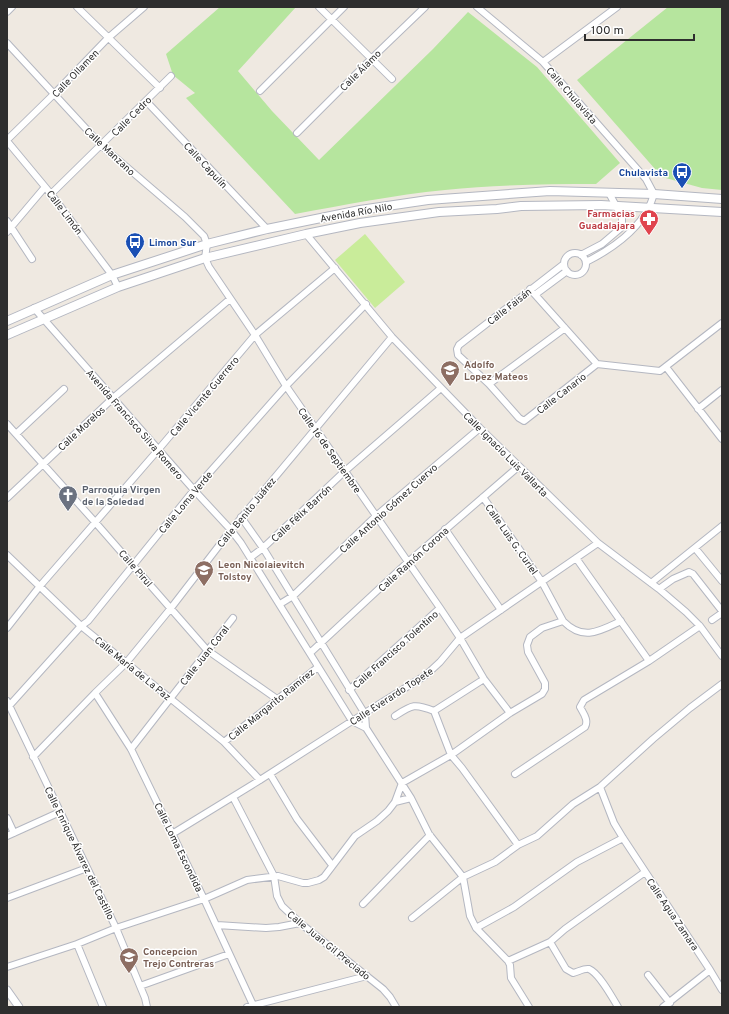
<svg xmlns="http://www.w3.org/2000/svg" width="729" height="1014" viewBox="0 0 729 1014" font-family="Overpass,sans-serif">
<rect width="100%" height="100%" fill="#efe9e1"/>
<path fill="#b6e59e" d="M 220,7 L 296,7 L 238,71 L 272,111 L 319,160 L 433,49 L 468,12 L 537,67 L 620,163 L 596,184 C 546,184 495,185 445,190 C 394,195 344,205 295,214 L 186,98 L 195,93 L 173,75 L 166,54 Z
M 668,7 L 722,7 L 722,190 L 702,188 L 662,177 L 577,80 Z"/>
<path fill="#c9ec9a" d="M 365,234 L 405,282 L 375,308 L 335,260 Z"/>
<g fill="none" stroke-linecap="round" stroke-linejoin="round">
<defs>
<path id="minor" d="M 77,7 L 160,88
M 319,7 L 392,79
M 477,7 L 543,62 L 646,179 L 654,194 C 645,226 614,248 586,262
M 7,12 L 12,7
M 7,43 L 102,146 L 185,217 L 204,236 L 207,244 L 205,258 L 209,267 L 255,335 L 286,386 L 440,608 L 460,638 L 484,679 L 510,713
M 543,62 L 617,7
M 260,91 L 344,7
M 146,101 L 267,229
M 297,133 L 371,59 L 425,7
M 7,140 L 54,94 L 108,38 L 144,7
M 7,141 L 51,194 L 112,275 L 118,287
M 51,194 L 171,76
M 7,221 L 32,259
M 7,232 L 45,187
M 306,234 L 392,337 L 480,428 L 598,543 L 659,589 L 686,612 L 700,626 L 722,656
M564 264a11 11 0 1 1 22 0a11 11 0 1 1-22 0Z
M 581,255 L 602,244 L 622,227 L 622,217 L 609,193
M 564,264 L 459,345 L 457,349 L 458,355 L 489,384 L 519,418 L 524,421 L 597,364
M 530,289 L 597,364 L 660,371 L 722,323
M 536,294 L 567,271
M 34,308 L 194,490 L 231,530 L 241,543 L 352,721 L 366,728
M 666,367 L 722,439
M 489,384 L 565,328
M 698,409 L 722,390
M 7,424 L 95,522 L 207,650 L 277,699
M 16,434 L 64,389
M 483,497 L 542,582 L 563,621 C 583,641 598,632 621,621
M 7,498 L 113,398 L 230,299
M 241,517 L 263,548 L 365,714 L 366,728 L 411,798 L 429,834 L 463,877 L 470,916 L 476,928 L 508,961 L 510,965 L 511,978 L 529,1007
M 445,529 L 501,610
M 695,548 L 722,581
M 7,555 L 81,626 L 224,742 L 260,780
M 251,557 L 263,548 L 345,471 L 441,388
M 576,558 L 649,661
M 651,583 L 722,526
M 659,589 L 673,579 L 689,572 L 693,574 L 722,611
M 280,604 L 293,596 L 376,516 L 480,428
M 712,620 L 722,613
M 7,628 L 40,586 L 158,450 L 255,335 L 335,268
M 310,653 L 408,562 L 518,467
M 349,690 L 440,608
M 95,693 L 131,749 L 204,899 L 254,1007
M 7,701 L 116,928 L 145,998 L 147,1007
M 9,706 L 81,626 L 88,621 L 194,490 L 286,386 L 366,304
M 434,711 L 484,679
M 395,716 C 412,705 414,703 434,711 L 451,755 L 462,768 L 518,845
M 224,742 L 318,667
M 131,749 L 233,618
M 33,757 L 95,693 L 126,663 L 171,608 L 231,530 L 392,337
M 270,774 L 297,819 L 332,865
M 515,774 L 585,727 C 589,720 583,713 580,707 L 584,700 L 649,661 L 700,626
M 600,787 L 614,823 L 623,838 L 710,970 L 722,990
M 233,797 L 274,876 L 277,896 L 282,906 L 300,923 L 383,989 L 390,997 L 396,1007
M 395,802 L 411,798
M 7,818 L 14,833
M 172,834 L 260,780 L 352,721 L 426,675 L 440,662 L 460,638 L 598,543
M 7,836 L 60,812
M 7,898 L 87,868
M 363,904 L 430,835
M 412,918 L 463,877 L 495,862 L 518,845 L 537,836 L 573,804 L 600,787 L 653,739 L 690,708 L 722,684
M 217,925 L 266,928 L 279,927 L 300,923
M 476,928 L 514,907 L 577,862 L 623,838
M 550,942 L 566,969 L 573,973 C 578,972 584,968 589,969 C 599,973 612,997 618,1007
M 77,944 L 103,1007
M 508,961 L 550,942 L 565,929 L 645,872
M 7,967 L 77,944 L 116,928 L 204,899 L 247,880 L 278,876 L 303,883 L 308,883 L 319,880 L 324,877 L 355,836 L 377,821 L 388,811 L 395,802 L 402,783 L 451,755 L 510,713 L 542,694 L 545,689 L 545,683 L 528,652 L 527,645 L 530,637 L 542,628 L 563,621
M 648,975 L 670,1003
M 140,986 L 229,954
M 247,1007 L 367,976
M 663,1007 L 710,970"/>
<path id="tertiary" d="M 7,990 L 19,1007"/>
<path id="secondary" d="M 7,321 L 112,275 L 207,244 L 267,229 L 360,210 L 428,200 L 550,191 L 654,194 L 722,199
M 7,335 L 118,287 L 205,258 L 306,234 L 360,223 L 439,212 L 497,209 L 521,206 L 601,205 L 722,212"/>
</defs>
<use href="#minor" stroke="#b4b7c1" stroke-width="8"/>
<use href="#tertiary" stroke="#b4b7c1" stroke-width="9"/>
<use href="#secondary" stroke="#b4b7c1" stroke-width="10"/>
<use href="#minor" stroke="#fff" stroke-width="6"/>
<use href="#tertiary" stroke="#fff" stroke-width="7"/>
<use href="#secondary" stroke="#fff" stroke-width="8"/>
</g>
<defs>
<symbol id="bus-pin" viewBox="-11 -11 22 30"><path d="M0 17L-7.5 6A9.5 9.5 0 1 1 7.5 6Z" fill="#1a4fb4" stroke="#fff"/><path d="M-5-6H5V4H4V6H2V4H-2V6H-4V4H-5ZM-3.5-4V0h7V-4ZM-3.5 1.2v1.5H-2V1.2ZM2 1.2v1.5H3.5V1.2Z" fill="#fff"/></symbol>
<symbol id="pharmacy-pin" viewBox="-11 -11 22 30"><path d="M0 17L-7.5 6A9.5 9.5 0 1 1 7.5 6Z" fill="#e0444e" stroke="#fff"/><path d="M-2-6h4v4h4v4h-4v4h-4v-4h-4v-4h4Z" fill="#fff"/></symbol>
<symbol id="school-pin" viewBox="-11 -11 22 30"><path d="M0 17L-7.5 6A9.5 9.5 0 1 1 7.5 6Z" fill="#8d6e63" stroke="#fff"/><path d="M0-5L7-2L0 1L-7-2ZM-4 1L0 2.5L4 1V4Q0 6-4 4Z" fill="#fff"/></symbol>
<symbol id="church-pin" viewBox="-11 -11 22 30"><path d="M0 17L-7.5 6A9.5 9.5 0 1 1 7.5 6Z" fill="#6b7280" stroke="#fff"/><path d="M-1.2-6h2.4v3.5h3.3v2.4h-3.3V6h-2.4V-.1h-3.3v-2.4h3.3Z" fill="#fff"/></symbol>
</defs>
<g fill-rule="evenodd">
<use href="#bus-pin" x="671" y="161" width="22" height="30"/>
<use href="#pharmacy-pin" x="638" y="208" width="22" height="30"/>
<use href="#bus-pin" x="124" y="231" width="22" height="30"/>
<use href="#school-pin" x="439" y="359" width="22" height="30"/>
<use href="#church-pin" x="57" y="484" width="22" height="30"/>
<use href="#school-pin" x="193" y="559" width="22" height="30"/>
<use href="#school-pin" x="118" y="946" width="22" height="30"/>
</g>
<g text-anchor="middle" stroke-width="3" stroke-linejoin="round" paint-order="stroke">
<g font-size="10" fill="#2e2e2e" stroke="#fff">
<text transform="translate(360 70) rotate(-45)" y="4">Calle Álamo</text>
<text transform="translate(75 73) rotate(-46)" y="4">Calle Ollamen</text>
<text transform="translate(572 95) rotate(49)" y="4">Calle Chulavista</text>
<text transform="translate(131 116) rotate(-45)" y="4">Calle Cedro</text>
<text transform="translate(110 151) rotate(43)" y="4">Calle Manzano</text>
<text transform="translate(206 165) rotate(47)" y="4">Calle Capulín</text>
<text transform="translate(65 212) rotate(53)" y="4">Calle Limón</text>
<text transform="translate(356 212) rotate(-10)" y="4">Avenida Río Nilo</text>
<text transform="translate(509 306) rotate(-38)" y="4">Calle Faisán</text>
<text transform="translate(561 393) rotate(-38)" y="4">Calle Canario</text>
<text transform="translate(204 396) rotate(-50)" y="4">Calle Vicente Guerrero</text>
<text transform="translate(135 424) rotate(49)" y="4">Avenida Francisco Silva Romero</text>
<text transform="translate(81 428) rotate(-43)" y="4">Calle Morelos</text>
<text transform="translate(330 450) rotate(55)" y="4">Calle 16 de Septiembre</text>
<text transform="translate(506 454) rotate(45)" y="4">Calle Ignacio Luis Vallarta</text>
<text transform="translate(185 502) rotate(-50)" y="4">Calle Loma Verde</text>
<text transform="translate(388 508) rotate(-42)" y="4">Calle Antonio Gómez Cuervo</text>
<text transform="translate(246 512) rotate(-51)" y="4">Calle Benito Juárez</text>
<text transform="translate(301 513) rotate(-43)" y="4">Calle Félix Barrón</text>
<text transform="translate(512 539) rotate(55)" y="4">Calle Luis G. Curiel</text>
<text transform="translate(413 559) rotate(-42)" y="4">Calle Ramón Corona</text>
<text transform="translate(136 568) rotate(49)" y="4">Calle Pirul</text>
<text transform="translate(395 649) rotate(-42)" y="4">Calle Francisco Tolentino</text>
<text transform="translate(204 655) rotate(-52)" y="4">Calle Juan Coral</text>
<text transform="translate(133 668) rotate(39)" y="4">Calle María de La Paz</text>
<text transform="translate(391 696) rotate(-33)" y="4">Calle Everardo Topete</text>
<text transform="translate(271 704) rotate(-39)" y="4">Calle Margarito Ramírez</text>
<text transform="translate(179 847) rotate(64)" y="4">Calle Loma Escondida</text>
<text transform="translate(80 853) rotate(64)" y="4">Calle Enrique Álvarez del Castillo</text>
<text transform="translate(673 914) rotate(56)" y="4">Calle Agua Zamara</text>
<text transform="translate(329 945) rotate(39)" y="4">Calle Juan Gil Preciado</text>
</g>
<g font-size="10" font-weight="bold" fill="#164399" stroke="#fff" text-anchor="end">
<text x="668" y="176">Chulavista</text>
<text x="149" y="246" text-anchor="start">Limon Sur</text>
</g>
<g font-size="10" font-weight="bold" fill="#be3a42" stroke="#fff" text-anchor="end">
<text x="635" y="217">Farmacias<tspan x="635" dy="12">Guadalajara</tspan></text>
</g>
<g font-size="10" font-weight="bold" fill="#785e54" stroke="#fff" text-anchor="start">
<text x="464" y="368">Adolfo<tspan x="464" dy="12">Lopez Mateos</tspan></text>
<text x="218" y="568">Leon Nicolaievitch<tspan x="218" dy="12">Tolstoy</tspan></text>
<text x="143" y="955">Concepcion<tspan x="143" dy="12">Trejo Contreras</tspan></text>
</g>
<g font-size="10" font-weight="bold" fill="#5b616d" stroke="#fff" text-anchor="start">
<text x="82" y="493">Parroquia Virgen<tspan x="82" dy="12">de la Soledad</tspan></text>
</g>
</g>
<rect width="729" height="1014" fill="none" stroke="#2e2e2e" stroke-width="16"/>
<path d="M585 34v6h109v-6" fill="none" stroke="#2e2e2e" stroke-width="2"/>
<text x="591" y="34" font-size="12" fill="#2e2e2e" stroke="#ffffff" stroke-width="3" paint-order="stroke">100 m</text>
</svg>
